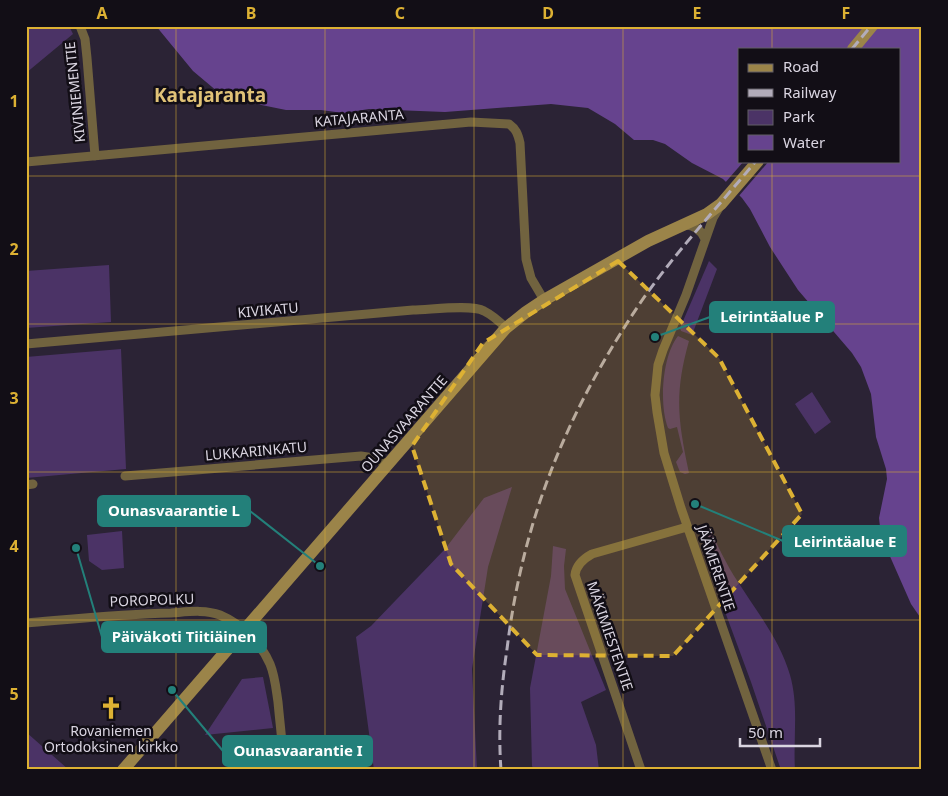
<svg xmlns="http://www.w3.org/2000/svg" width="948" height="796" viewBox="0 0 948 796" font-family="'Noto Sans',sans-serif">
<rect width="100%" height="100%" fill="#2b2335"/>
<path fill="#4b3366" d="M 30,26 L 69,26 L 73,34 L 26,73 L 26,29 Z
M 709,261 L 717,269 L 692,335 L 681,331 L 680,328 Z
M 109,265 L 111,322 L 26,328 L 26,271 Z
M 678,336 L 689,341 C 674,394 678,421 689,473 L 685,474 L 680,472 L 676,462 L 683,452 L 677,427 L 670,429 L 668,428 C 659,405 662,356 678,336 Z
M 121,349 L 126,469 L 26,478 L 26,357 Z
M 812,392 L 831,422 L 815,434 L 795,404 Z
M 512,487 L 488,567 L 472,669 L 477,770 L 374,770 L 356,637 L 371,626 L 445,549 L 484,498 Z
M 708,525 C 717,544 726,564 738,582 C 757,612 780,640 790,675 C 799,706 793,738 795,770 L 781,770 L 751,682 L 717,590 L 698,527 Z
M 122,531 L 124,568 L 102,570 L 89,561 L 87,535 Z
M 553,546 L 566,549 L 564,566 L 565,589 L 606,690 L 581,702 L 596,745 L 599,770 L 534,770 L 532,766 L 530,688 L 551,576 Z
M 263,677 L 273,728 L 205,735 L 242,679 Z
M 26,732 L 69,770 L 26,770 Z"/>
<path fill="#66438e" fill-rule="evenodd" d="M 156,26 L 922,26 L 922,620 L 911,604 L 881,536 L 879,518 L 887,479 L 886,469 L 876,437 L 871,394 L 861,367 L 852,353 L 798,290 L 770,247 L 750,209 L 742,198 L 723,179 L 692,163 L 665,144 L 653,140 L 634,140 L 615,124 L 588,108 L 551,104 L 445,112 L 369,109 L 343,113 L 321,110 L 286,110 L 232,99 L 218,92 L 193,71 ZM 739,49 L 899,49 L 899,161 L 739,161 Z"/>
<path fill="#2b2335" d="M 744,161 L 769,161 L 738,197 L 724,184 Z"/>
<g fill="none" stroke-linecap="round" stroke-linejoin="round">
<path stroke="#71633f" stroke-width="9" d="M 80,26 L 85,39 L 87,58 L 95,156
M 26,162 L 471,122 L 509,124 C 516,129 518,134 520,143 L 526,259 L 531,278 L 544,300
M 719,208 L 713,218 L 686,295 L 663,350 L 658,365 L 655,395 L 657,412 L 664,453 L 681,508 L 772,770
M 685,225 C 695,225 701,230 705,239
M 26,344 L 413,310 C 429,310 472,304 484,311 C 492,315 500,322 506,328
M 125,476 L 361,456 L 374,458 L 388,465
M 26,485 L 33,484
M 26,623 C 74,619 122,614 171,613 C 186,612 205,609 220,615 C 241,624 261,643 270,664 C 275,676 276,689 278,702 C 280,724 283,747 284,770
M 641,770 L 575,575 C 576,565 583,559 592,554 L 687,527"/>
<path stroke="#9b8449" stroke-width="12" d="M 853,49 L 872,26
M 123,770 L 506,328 L 526,312 L 544,300 L 648,241 L 707,214 L 721,204 L 758,161"/>
<path stroke="#b2acba" stroke-width="3" stroke-dasharray="10 5" stroke-linecap="butt" d="M 852,49 L 871,26
M 501,770 C 498,729 501,689 507,649 C 522,526 562,424 629,320 C 665,263 713,213 756,161"/>
</g>
<path fill="#ddb133" fill-opacity="0.2" stroke="#ddb133" stroke-width="4" stroke-dasharray="10 6" stroke-linejoin="round" d="M 618,261 L 719,358 L 802,514 L 673,656 L 537,655 L 451,564 L 412,446 L 483,343 Z"/>
<path fill="none" stroke="#ddb133" stroke-width="1" stroke-opacity="0.55" d="M 176,26 L 176,770M 325,26 L 325,770M 474,26 L 474,770M 623,26 L 623,770M 772,26 L 772,49M 772,161 L 772,770M 26,176 L 922,176M 26,324 L 922,324M 26,472 L 922,472M 26,620 L 922,620"/>
<defs>
<symbol id="church-bare" viewBox="-9 -9 18 18"><path d="M-1.2-6h2.4v3.5h3.3v2.4h-3.3V6h-2.4V-.1h-3.3v-2.4h3.3Z" fill="#ddb133" stroke="#120e16" stroke-width="2.5" paint-order="stroke"/></symbol>
</defs>
<g fill-rule="evenodd">
<use href="#church-bare" x="95" y="692" width="32" height="32"/>
</g>
<g text-anchor="middle" stroke-width="5" stroke-linejoin="round" paint-order="stroke">
<g font-size="14" fill="#dad5e1" stroke="#120e16">
<text transform="translate(75 92) rotate(-96)" y="5">KIVINIEMENTIE</text>
<text transform="translate(359 118) rotate(-5)" y="5">KATAJARANTA</text>
<text transform="translate(268 310) rotate(-5)" y="5">KIVIKATU</text>
<text transform="translate(404 424) rotate(-49)" y="5">OUNASVAARANTIE</text>
<text transform="translate(256 451) rotate(-5)" y="5">LUKKARINKATU</text>
<text transform="translate(716 568) rotate(71)" y="5">JÄÄMERENTIE</text>
<text transform="translate(152 600) rotate(-2)" y="5">POROPOLKU</text>
<text transform="translate(610 636) rotate(71)" y="5">MÄKIMIESTENTIE</text>
</g>
<g font-size="14" fill="#dad5e1" stroke="#120e16">
<text x="111" y="736">Rovaniemen<tspan x="111" dy="16">Ortodoksinen kirkko</tspan></text>
</g>
<g font-size="19" font-weight="bold" fill="#e0c277" stroke="#120e16">
<text x="210" y="102">Katajaranta</text>
</g>
</g>
<path fill="none" stroke="#23807a" stroke-width="2" d="M655 337L710 317M320 566L250 511M695 504L783 541M76 548L102 637M172 690L223 751"/>
<g fill="#23807a" stroke="#120e16" stroke-width="2">
<circle cx="655" cy="337" r="5"/>
<circle cx="320" cy="566" r="5"/>
<circle cx="695" cy="504" r="5"/>
<circle cx="76" cy="548" r="5"/>
<circle cx="172" cy="690" r="5"/>
</g>
<g fill="#23807a" stroke="#23807a" stroke-width="2">
<rect x="710" y="302" width="124" height="30" rx="5"/>
<rect x="98" y="496" width="152" height="30" rx="5"/>
<rect x="783" y="526" width="123" height="30" rx="5"/>
<rect x="102" y="622" width="164" height="30" rx="5"/>
<rect x="223" y="736" width="149" height="30" rx="5"/>
</g>
<g font-size="15" text-anchor="middle" font-weight="bold" fill="#fff">
<text x="772" y="322">Leirintäalue P</text>
<text x="174" y="516">Ounasvaarantie L</text>
<text x="845" y="547">Leirintäalue E</text>
<text x="184" y="642">Päiväkoti Tiitiäinen</text>
<text x="298" y="756">Ounasvaarantie I</text>
</g>
<rect width="948" height="796" fill="none" stroke="#120e16" stroke-width="55"/>
<rect x="738" y="48" width="162" height="115" fill="#120e16" stroke="#625e67"/>
<rect x="748" y="64" width="25" height="8" fill="#9b8449" stroke="#625e67"/>
<text x="783" y="72" font-size="15" fill="#dad5e1">Road</text>
<rect x="748" y="89" width="25" height="8" fill="#b2acba" stroke="#625e67"/>
<text x="783" y="98" font-size="15" fill="#dad5e1">Railway</text>
<rect x="748" y="110" width="25" height="15" fill="#4b3366" stroke="#625e67"/>
<text x="783" y="122" font-size="15" fill="#dad5e1">Park</text>
<rect x="748" y="135" width="25" height="15" fill="#66438e" stroke="#625e67"/>
<text x="783" y="148" font-size="15" fill="#dad5e1">Water</text>
<path d="M740 738v8h80v-8" fill="none" stroke="#dad5e1" stroke-width="2.5"/>
<text x="748" y="738" font-size="15" fill="#dad5e1" stroke="#120e16" stroke-width="4" paint-order="stroke">50 m</text>
<rect x="28" y="28" width="892" height="740" fill="none" stroke="#ddb133" stroke-width="2"/>
<g font-size="16" text-anchor="middle" font-weight="bold" fill="#ddb133">
<text x="102" y="19">A</text>
<text x="251" y="19">B</text>
<text x="400" y="19">C</text>
<text x="548" y="19">D</text>
<text x="697" y="19">E</text>
<text x="846" y="19">F</text>
<text x="14" y="107">1</text>
<text x="14" y="255">2</text>
<text x="14" y="404">3</text>
<text x="14" y="552">4</text>
<text x="14" y="700">5</text>
</g>
</svg>
